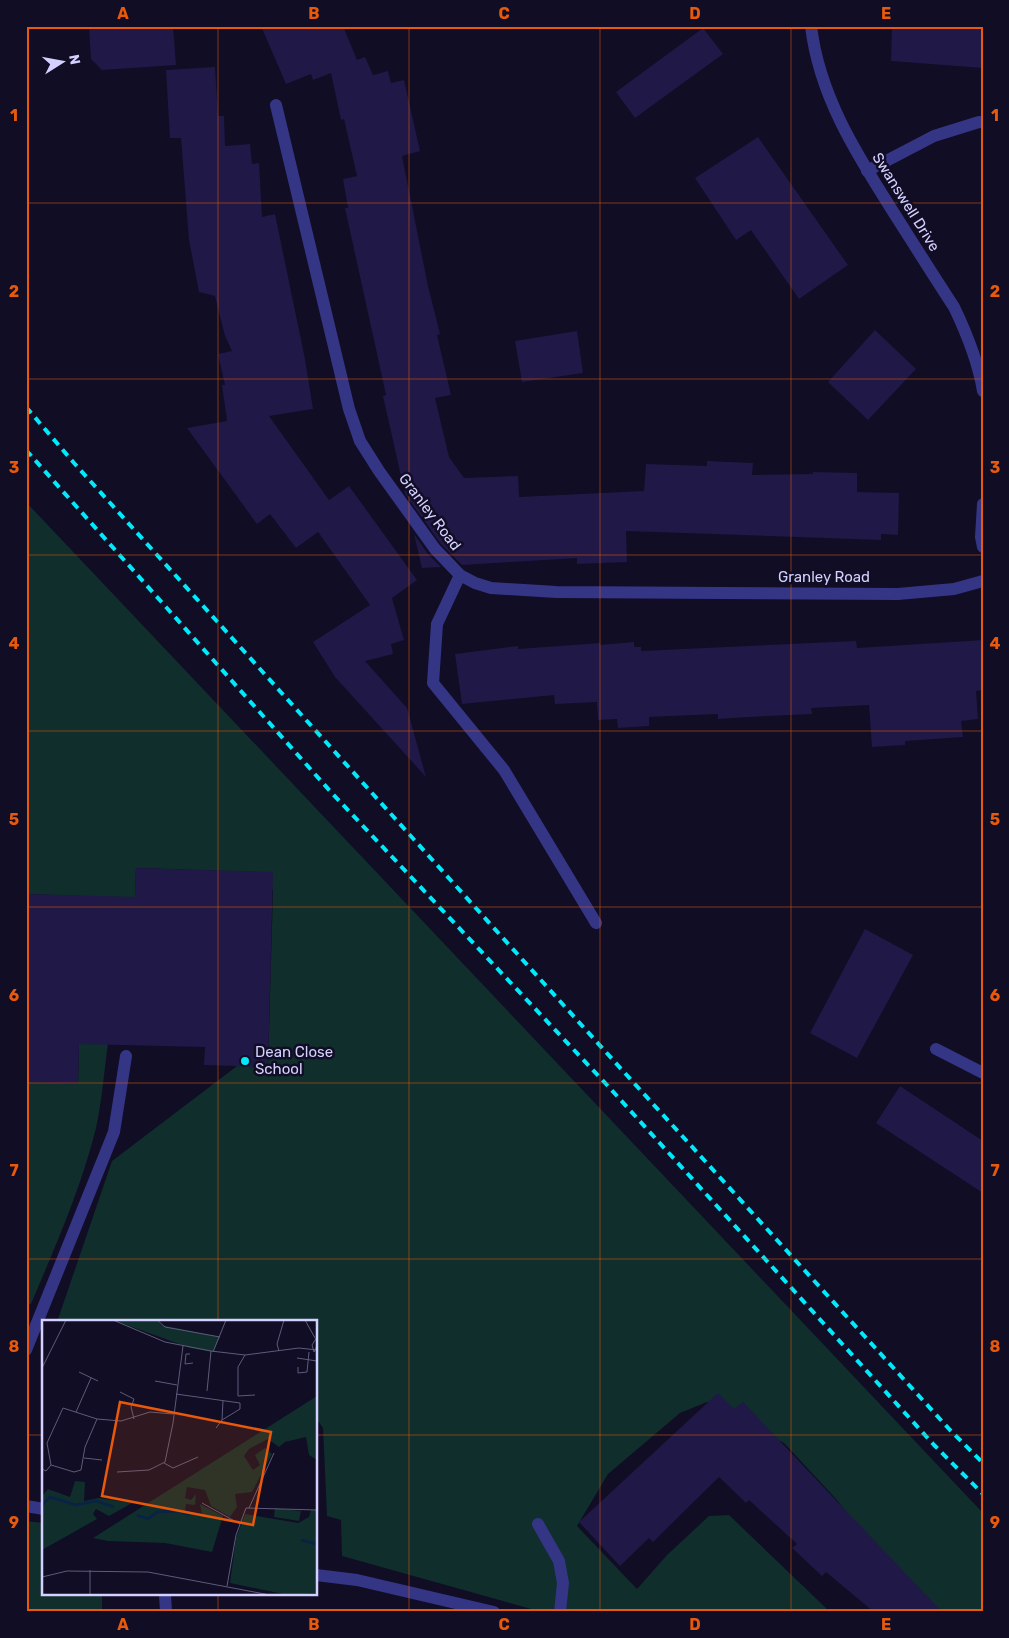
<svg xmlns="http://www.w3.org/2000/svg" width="1009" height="1638" viewBox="0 0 1009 1638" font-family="Rubik,sans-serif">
<rect width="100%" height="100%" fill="#100d24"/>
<path fill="#0f2e2c" d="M 26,502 L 983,1513 L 983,1612 L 921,1612 L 837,1500 L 784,1443 L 707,1402 L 680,1413 L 608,1474 L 577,1526 L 637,1589 L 667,1555 L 709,1516 L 729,1515 L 826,1608 L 827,1612 L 542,1612 L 342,1556 L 341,1520 L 327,1516 L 323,1428 L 316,1418 L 316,1322 L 57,1322 L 112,1161 L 237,1066 L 268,1067 L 273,890 L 259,872 L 136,868 L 134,941 L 82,896 L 26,894 Z
M 79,1044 L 108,1044 C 104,1072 102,1101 96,1128 C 81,1189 55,1247 31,1304 L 26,1304 L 26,1082 L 78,1083 Z
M 26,1521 L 44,1523 L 44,1594 L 102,1594 L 102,1612 L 26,1612 Z"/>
<path fill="#201846" d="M 89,26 L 173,26 L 176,65 L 102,70 L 91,59 Z
M 261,26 L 343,26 L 357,60 L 365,57 L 373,75 L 388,71 L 391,83 L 404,80 L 420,151 L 402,156 L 428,286 L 440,334 L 437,335 L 451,395 L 435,398 L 449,457 L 464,478 L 518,476 L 519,497 L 644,491 L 646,464 L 707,466 L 707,461 L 753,463 L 752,475 L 813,474 L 813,472 L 857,473 L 857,492 L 899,493 L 898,535 L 881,534 L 881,540 L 626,531 L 627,562 L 577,564 L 577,558 L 462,565 L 441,544 L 405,494 L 383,396 L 386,395 L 345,208 L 348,208 L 343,179 L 357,176 L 344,119 L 341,120 L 331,73 L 313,80 L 311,74 L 286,84 Z
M 892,26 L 983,26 L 983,68 L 891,61 Z
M 703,28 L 723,54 L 635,118 L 616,92 Z
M 215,67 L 218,116 L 224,116 L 225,146 L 250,144 L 252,164 L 259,163 L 262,217 L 275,214 L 305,359 L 313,409 L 269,416 L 329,500 L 349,486 L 417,580 L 392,598 L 404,640 L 391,644 L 393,654 L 365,661 L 407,708 L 426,777 L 335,677 L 313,642 L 370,605 L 318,532 L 296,548 L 270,514 L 257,524 L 187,428 L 227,421 L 222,385 L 225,385 L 218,354 L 232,351 L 225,336 L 215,296 L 199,292 L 189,240 L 181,138 L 170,138 L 166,70 Z
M 758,137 L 848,265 L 799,299 L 751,230 L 736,240 L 695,178 Z
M 875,330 L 916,369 L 868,420 L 828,382 Z
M 577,331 L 583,373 L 522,382 L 515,341 Z
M 414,534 L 428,554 L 441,567 L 422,568 Z
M 983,640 L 983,690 L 976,691 L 978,719 L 961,721 L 963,737 L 905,741 L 905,745 L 872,747 L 869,705 L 811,708 L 812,714 L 748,717 L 718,719 L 718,714 L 649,717 L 649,726 L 618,728 L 617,719 L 598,720 L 597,702 L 555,704 L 554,695 L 462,704 L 455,654 L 518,646 L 518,649 L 600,643 L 600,645 L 634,642 L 634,647 L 641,647 L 641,651 L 856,641 L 857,648 Z
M 136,868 L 273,872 L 268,1067 L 204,1065 L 205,1047 L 79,1044 L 78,1084 L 26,1082 L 26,894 L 135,897 Z
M 865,929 L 913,955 L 857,1058 L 810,1033 Z
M 900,1086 L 983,1141 L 983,1193 L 876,1123 Z
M 718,1393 L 734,1409 L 743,1402 L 942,1612 L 874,1612 L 826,1572 L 822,1576 L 792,1548 L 797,1544 L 749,1500 L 746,1503 L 719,1477 L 653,1542 L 649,1538 L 620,1566 L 579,1522 Z"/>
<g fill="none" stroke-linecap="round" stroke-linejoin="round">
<path stroke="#353586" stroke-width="12" d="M 811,26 C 819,95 856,153 892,210 C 913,243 933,275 954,307 C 967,334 978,361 983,391
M 276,105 L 349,409 L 360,441 L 379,471 L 435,549 L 460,575 L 475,583 L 491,588 L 556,592 L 898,594 L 954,589 L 983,581
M 867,171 L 934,136 L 979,122 L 983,122
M 983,504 L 981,537 L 983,547
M 460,575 L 437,624 L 433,683 L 504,770 L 596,923
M 936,1049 L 983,1073
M 26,1350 L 114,1132 L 126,1056
M 26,1506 L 44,1509
M 538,1524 L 559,1561 L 563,1583 L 560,1612
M 316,1575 L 357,1580 L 494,1612
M 165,1594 L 166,1612"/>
<path stroke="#00eafb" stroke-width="4" stroke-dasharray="8 6" stroke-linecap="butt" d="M 26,407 L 74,463 L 623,1071 L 950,1430 L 983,1463
M 26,450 L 330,791 L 607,1085 L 934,1445 L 983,1494"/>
</g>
<path fill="none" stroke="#e8590c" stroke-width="1" stroke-opacity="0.55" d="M 218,26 L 218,1322M 409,26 L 409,1612M 600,26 L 600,1612M 791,26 L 791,1612M 26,203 L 983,203M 26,379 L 983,379M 26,555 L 983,555M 26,731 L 983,731M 26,907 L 983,907M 26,1083 L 983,1083M 26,1259 L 983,1259M 26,1435 L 44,1435M 316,1435 L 983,1435M 218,1594 L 218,1612"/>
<circle fill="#00eafb" stroke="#100d24" stroke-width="2" cx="245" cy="1061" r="5"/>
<g text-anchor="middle" stroke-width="5" stroke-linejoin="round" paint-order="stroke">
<g font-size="15" fill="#d4d0ff" stroke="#100d24">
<text transform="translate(906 202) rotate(58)" y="5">Swanswell Drive</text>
<text transform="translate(430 512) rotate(53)" y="5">Granley Road</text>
<text x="824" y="582">Granley Road</text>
</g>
<g font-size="15" fill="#d4d0ff" stroke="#100d24" text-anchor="start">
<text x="255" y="1057">Dean Close<tspan x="255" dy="17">School</tspan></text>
</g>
</g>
<g transform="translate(42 1320)">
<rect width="275" height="275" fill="#100d24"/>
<path d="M 71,0 L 115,0 L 119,5 L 178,17 L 171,32 L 148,28 ZM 275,76 L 275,140 L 267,135 L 264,117 L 243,122 L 237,127 L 226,119 L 207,129 L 202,136 L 211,150 L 218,145 L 213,135 L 223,128 L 230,134 L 210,172 L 193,174 L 195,187 L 188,197 L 169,186 L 163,170 L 145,167 L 143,178 L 149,180 L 154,174 L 153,185 L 144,184 L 143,191 L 160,194 L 158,184 L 181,196 L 170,232 L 123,223 L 66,221 L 51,218 ZM 33,161 L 43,162 L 42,181 L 57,178 L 90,183 L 67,196 L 54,189 L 51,194 L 55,199 L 0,230 L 0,176 L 6,169 L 28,177 ZM 233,188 L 259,191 L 257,201 L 232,197 ZM 269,190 L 275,190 L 275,273 L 246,275 L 188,263 L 194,218 L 203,194 L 256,203 L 267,197 Z" fill="#0f2e2c"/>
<path fill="none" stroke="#092247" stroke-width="2.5" d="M 0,185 L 8,177 L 34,185 L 54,181 L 72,187M 95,195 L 106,199 L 115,192 L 138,191 L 147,195M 259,220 L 275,224"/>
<path fill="none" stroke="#5e5b7c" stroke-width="1" d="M 71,0 L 123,22 L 169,31 L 203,35 L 257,28 L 275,30M 115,0 L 123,7 L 178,17M 263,0 L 273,18M 275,17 L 270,25 L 272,32 L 275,26M 237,31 L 235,24 L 242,0M 171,32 L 184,0M 148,34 L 144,34 L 143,44 L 151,43M 203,35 L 196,47 L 196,76 L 213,75M 255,38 L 275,41M 256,47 L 256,53 L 265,52 L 267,32M 0,48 L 24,0M 37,52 L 56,61M 113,61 L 135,65M 165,71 L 169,31M 78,72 L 92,79 L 89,87 L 92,99M 134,74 L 198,83 L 198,89 L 180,100 L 174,108M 34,92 L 49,58M 180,100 L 181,81M 5,123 L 21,88 L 55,99 L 79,101 L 108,92 L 131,94M 42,138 L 60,140M 122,143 L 131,148 L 156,137M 9,145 L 32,152 L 39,150 L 43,127 L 55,99M 0,149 L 4,151 L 9,145 L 5,123M 75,152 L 107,150 L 123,142 L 131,103 L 141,26M 160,183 L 198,204M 207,188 L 232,133M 48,250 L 48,275M 0,257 L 25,251 L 106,252 L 228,275M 185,266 L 194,215 L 204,188 L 275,190"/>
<path fill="#e8590c" fill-opacity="0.15" stroke="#e8590c" stroke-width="2.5" d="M 78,82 L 229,112 L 211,205 L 60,176 Z"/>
<rect width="275" height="275" fill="none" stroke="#d4d0ff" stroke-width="2.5"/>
</g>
<rect width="1009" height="1638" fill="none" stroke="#100d24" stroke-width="55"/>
<g transform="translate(62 62) rotate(79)" stroke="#100d24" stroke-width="4" paint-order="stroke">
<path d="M0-4L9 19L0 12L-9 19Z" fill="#d4d0ff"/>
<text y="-8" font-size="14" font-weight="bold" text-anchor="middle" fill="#d4d0ff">N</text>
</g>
<rect x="28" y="28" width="954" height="1582" fill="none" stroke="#e8590c" stroke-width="2"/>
<g font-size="16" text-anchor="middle" font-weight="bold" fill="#e8590c">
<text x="123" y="19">A</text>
<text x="314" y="19">B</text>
<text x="504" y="19">C</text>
<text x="695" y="19">D</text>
<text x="886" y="19">E</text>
<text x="14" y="121">1</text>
<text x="995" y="121">1</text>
<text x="14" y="297">2</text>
<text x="995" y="297">2</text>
<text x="14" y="473">3</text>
<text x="995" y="473">3</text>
<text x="14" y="649">4</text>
<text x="995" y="649">4</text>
<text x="14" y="825">5</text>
<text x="995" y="825">5</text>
<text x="14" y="1001">6</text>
<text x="995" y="1001">6</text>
<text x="14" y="1176">7</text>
<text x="995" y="1176">7</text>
<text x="14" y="1352">8</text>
<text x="995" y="1352">8</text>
<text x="14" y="1528">9</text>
<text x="995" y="1528">9</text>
<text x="123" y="1630">A</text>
<text x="314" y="1630">B</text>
<text x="504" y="1630">C</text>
<text x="695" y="1630">D</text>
<text x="886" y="1630">E</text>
</g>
</svg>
